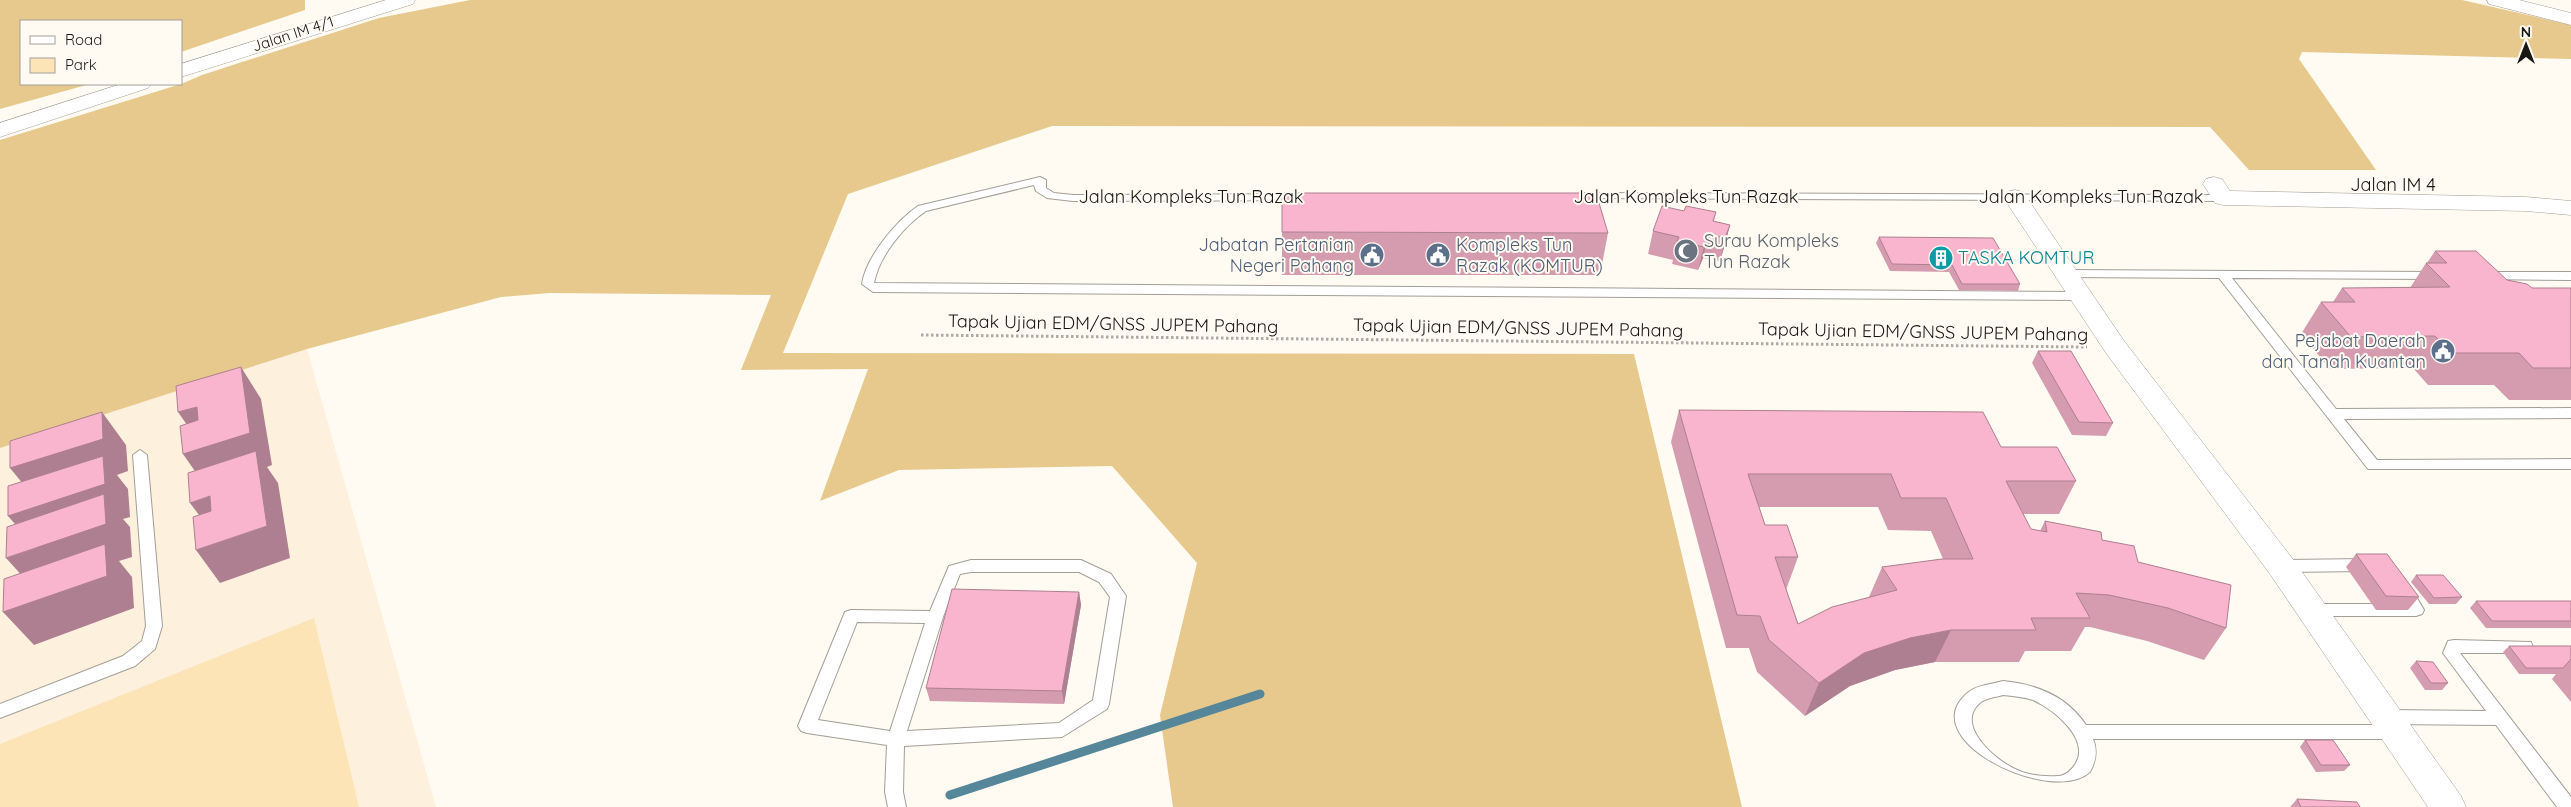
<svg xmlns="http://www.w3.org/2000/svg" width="2571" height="807" viewBox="0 0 2571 807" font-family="Quicksand,sans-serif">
<rect width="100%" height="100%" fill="#fffbf3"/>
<path fill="#fdf0dc" d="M 307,349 L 436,807 L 0,807 L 0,448 Z"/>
<path fill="#fce4b7" d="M 314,618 L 359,807 L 0,807 L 0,744 Z"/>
<path fill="#e7c98d" d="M 0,0 L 305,0 L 305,10 L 181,52 L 181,21 L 21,21 L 21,84 L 90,84 L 0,109 Z
M 470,0 L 2462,0 L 2571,25 L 2571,59 L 2302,52 L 2299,59 L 2376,170 L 2249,170 L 2210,127 L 1052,126 L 848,194 L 783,353 L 1634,354 L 1742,807 L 1173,807 L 1160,715 L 1197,563 L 1112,466 L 899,470 L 820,501 L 868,369 L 741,370 L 771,295 L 550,293 L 501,297 L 307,349 L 0,448 L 0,140 L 181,84 L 202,75 L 379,18 Z"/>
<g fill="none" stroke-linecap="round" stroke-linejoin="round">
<path stroke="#55869a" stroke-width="9" d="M 950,795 L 1260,694"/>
<defs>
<path id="lane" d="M 1040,177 L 1046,180 L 1046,188 L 1054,193 L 1073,195 L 1301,194 L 1307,197 L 1301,200 L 1073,201 L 1047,198 L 1036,191 L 1034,185 L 926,211 C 904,226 879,256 874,283 L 2082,292 L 2088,296 L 2082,300 L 873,292 L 862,284 C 866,257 896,221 918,206 Z
M 1580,193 L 2223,195 L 2229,198 L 2223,201 L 1576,198 L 1574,196 Z
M 2066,270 L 2439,272 L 2441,275 L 2439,278 L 2435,279 L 2232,278 L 2336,409 L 2571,408 L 2571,418 L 2344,419 L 2377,460 L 2571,459 L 2571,469 L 2368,469 L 2219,278 L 2062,277 L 2060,274 Z
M 2484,272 L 2571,272 L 2571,280 L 2480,279 L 2478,276 Z
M 140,450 L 147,455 L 162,626 L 155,649 L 135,666 L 0,718 L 0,704 L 123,656 L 142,641 L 146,626 L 133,455 Z
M 2365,559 L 2370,561 L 2373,565 L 2370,569 L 2365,571 L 2281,572 L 2276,570 L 2273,566 L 2276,562 L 2281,560 Z
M 971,560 L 1081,560 L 1111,574 L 1126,596 L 1109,704 L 1107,709 L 1062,737 L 904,746 L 903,792 L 906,807 L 888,807 L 885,792 L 887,745 L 807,733 L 801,731 L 798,726 L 845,612 L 851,610 L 930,611 L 949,566 ZM 971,572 L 1079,572 L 1099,582 L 1110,597 L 1093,700 L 1059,723 L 907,731 L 943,617 L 960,574 ZM 857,622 L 925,623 L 890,731 L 818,720 Z
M 2402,585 C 2412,588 2419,601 2424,610 L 2422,614 L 2416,616 L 2312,616 L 2306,614 L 2304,610 L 2306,606 L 2312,604 L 2403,604 L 2394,591 L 2396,587 Z
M 2454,640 L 2531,642 L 2533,647 L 2531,652 L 2525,653 L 2460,653 L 2571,797 L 2571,807 L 2557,807 L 2496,725 L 2386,724 L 2380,722 L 2377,717 L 2380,712 L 2386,710 L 2486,711 L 2443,653 L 2448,641 Z
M 2003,681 C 2036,684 2067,696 2086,725 L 2396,725 L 2402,727 L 2405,732 L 2402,737 L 2396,739 L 2093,739 C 2098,751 2096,761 2090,772 C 2052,807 1908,738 1970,691 C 1978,685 1993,684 2003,681 ZM 2003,695 C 2013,696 2023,697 2033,700 C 2053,709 2090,738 2076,763 C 2072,770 2065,776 2058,776 C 2043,777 2026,775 2013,768 C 1993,758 1954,724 1981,702 C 1987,698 1996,697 2003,695 Z"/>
<path id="street" d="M 2015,190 L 2023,192 L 2124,341 L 2292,558 L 2461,796 L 2466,807 L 2428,807 L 2270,574 L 2106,353 L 2003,197 L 2007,192 Z"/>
<path id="secondary" d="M 386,0 L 415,0 L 413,4 L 181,77 L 181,64 Z
M 121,84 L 151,84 L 148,88 L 0,137 L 0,123 Z
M 2214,177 L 2222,179 L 2230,191 L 2526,197 L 2571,201 L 2571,215 L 2526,211 L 2223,205 L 2215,203 L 2203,184 L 2206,179 Z"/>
<path id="primary" d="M 2487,0 L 2519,0 L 2571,13 L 2571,25 L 2489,4 Z"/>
</defs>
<use href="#lane" stroke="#a29e97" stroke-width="2"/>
<use href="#street" stroke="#a29e97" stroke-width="1"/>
<use href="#secondary" stroke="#a29e97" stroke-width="1"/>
<use href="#primary" stroke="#a29e97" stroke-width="1"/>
<path stroke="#aeaaa4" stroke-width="3" stroke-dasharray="2.5 2.5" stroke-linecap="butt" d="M 921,335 L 2087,347"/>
<use href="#lane" fill="#fff" fill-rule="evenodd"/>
<use href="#street" fill="#fff" fill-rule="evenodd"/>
<use href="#secondary" fill="#fff" fill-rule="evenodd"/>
<use href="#primary" fill="#fff" fill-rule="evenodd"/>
</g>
<path fill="#d59cb0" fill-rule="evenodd" d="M 1684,211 L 1716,212 L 1714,221 L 1730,225 L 1720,261 L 1703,258 L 1698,270 L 1672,264 L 1673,260 L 1648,254 L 1653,231 Z
M 1282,232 L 1608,233 L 1600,275 L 1282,275 Z
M 1879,237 L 2020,284 L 2018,291 L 1959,290 L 1949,272 L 1890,271 L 1876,243 Z
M 2435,251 L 2507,280 L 2532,288 L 2571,288 L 2571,400 L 2509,400 L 2494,385 L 2428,385 L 2413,368 L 2330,369 L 2301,334 L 2321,302 L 2333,302 L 2342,288 L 2410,288 L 2426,263 L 2427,263 Z
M 2038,351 L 2113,423 L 2106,436 L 2072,435 L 2032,363 Z
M 1679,410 L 2001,447 L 2076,481 L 2059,514 L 2023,514 L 2031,529 L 2040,531 L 2045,521 L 2102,540 L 2138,562 L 2226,628 L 2204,660 L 2147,641 L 2090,627 L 2085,627 L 2071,651 L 2025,651 L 2019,662 L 1935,662 L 1895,670 L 1850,686 L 1805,716 L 1757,672 L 1749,648 L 1726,648 L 1671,442 ZM 1759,507 L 1878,507 L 1888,530 L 1931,531 L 1943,559 L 1882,567 L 1869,597 L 1798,624 L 1786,590 L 1798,557 L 1765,525 Z
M 2356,554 L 2419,597 L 2408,610 L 2376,610 L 2346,567 Z
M 2416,575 L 2462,597 L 2456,604 L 2429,604 L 2411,582 Z
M 1079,592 L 1081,605 L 1064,704 L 930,701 L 926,688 Z
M 2476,601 L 2571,601 L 2571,628 L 2486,628 L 2470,608 Z
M 2509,646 L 2571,646 L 2571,702 L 2552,679 L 2556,674 L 2519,674 L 2503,652 Z
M 2416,661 L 2448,683 L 2442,690 L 2425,690 L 2410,668 Z
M 2305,740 L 2350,765 L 2344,771 L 2316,772 L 2300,747 Z
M 2297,799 L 2360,807 L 2290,807 Z"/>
<path fill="#ae7f90" d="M 1730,225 L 1724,248 L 1720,261 L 1725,238 Z
M 1708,234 L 1703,258 L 1698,270 L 1704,247 Z
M 241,367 L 261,399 L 272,465 L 267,467 L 278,483 L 290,558 L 220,583 L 196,550 L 267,526 L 206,487 L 183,454 Z
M 197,407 L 201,445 L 178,412 Z
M 102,412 L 126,445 L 128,471 L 117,475 L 128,489 L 130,517 L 123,519 L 130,527 L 132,557 L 119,561 L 132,577 L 134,608 L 34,645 L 3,612 L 35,590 L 6,558 L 36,548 L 8,516 L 37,501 L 10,468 Z
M 210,496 L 214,535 L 190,503 Z
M 1079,592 L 1081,605 L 1064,704 L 1062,691 Z
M 1951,630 L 1935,662 L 1895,670 L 1850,686 L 1805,716 L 1819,683 L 1864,653 L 1910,638 Z"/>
<path fill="#f8b5cd" stroke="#ae7f90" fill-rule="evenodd" d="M 1282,193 L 1596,193 L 1608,233 L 1282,232 Z
M 1662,206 L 1684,211 L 1686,206 L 1716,212 L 1713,221 L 1730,225 L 1725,238 L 1708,234 L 1704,247 L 1677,241 L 1679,237 L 1653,231 Z
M 1879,237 L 1993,238 L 2020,284 L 1962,284 L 1952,265 L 1892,264 Z
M 2435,251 L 2476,251 L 2507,280 L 2527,284 L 2532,288 L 2571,288 L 2571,368 L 2533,368 L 2519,353 L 2451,353 L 2435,336 L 2351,337 L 2321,302 L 2355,302 L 2342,288 L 2450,287 L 2426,263 L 2447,263 Z
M 2038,351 L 2071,351 L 2113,423 L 2079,422 Z
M 241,367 L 250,433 L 183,454 L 180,426 L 198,420 L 197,407 L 178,412 L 176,386 Z
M 1679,410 L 1983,412 L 2001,447 L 2057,447 L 2076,481 L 2006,481 L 2031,529 L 2047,532 L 2045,521 L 2101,532 L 2102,540 L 2134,546 L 2138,562 L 2231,585 L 2226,628 L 2168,608 L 2109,595 L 2076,593 L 2090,618 L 2031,618 L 2036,630 L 1951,630 L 1910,638 L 1864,653 L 1819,683 L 1769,640 L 1760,616 L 1737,615 ZM 1748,474 L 1891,474 L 1901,498 L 1946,498 L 1973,559 L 1942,559 L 1882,567 L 1897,590 L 1832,607 L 1798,624 L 1775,557 L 1798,557 L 1787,525 L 1765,525 Z
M 102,412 L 103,439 L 10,468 L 10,441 Z
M 256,451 L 267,526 L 196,550 L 193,517 L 211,511 L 210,496 L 190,503 L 188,473 Z
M 103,456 L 105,484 L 8,516 L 8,486 Z
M 104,494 L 106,524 L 6,558 L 7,527 Z
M 105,544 L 107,576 L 3,612 L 4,579 Z
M 2356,554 L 2387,554 L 2419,597 L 2386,596 Z
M 2416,575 L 2443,575 L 2462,597 L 2434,598 Z
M 952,589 L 1079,592 L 1062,691 L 926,688 Z
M 2476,601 L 2571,601 L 2571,621 L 2492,621 Z
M 2509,646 L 2571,646 L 2571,659 L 2563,668 L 2526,668 Z
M 2416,661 L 2433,662 L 2448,683 L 2431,683 Z
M 2305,740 L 2333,740 L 2350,765 L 2321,765 Z
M 2297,799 L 2357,802 L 2360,807 L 2301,807 Z"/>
<defs>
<symbol id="mosque-disc" viewBox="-11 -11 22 22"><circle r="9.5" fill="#6b7280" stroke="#fffbf3"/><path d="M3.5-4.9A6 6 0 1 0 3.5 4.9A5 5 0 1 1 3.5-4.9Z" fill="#fff"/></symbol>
<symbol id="civic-disc" viewBox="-11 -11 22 22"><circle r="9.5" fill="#5c6f8a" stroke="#fffbf3"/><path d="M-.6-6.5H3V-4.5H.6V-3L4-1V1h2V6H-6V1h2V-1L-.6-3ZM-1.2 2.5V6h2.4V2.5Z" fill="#fff"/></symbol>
<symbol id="building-disc" viewBox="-11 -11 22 22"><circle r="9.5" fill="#0f9aa8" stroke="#fffbf3"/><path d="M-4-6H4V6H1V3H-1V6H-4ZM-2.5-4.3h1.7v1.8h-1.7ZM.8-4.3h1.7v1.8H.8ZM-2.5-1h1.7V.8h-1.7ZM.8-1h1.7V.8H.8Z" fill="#fff"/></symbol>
</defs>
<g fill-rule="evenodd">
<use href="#mosque-disc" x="1672" y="237" width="28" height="28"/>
<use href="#civic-disc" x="1358" y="241" width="28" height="28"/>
<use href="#civic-disc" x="1424" y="241" width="28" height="28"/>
<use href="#building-disc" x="1927" y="244" width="28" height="28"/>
<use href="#civic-disc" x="2429" y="337" width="28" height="28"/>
</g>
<g text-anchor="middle" stroke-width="4" stroke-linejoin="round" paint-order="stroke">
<g font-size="15" fill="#191714" stroke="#fffbf3">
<text transform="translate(293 34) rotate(-18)" y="5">Jalan IM 4/1</text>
</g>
<g font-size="18" fill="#191714" stroke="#fffbf3">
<text x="2393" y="191">Jalan IM 4</text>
<text x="1191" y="203">Jalan Kompleks Tun Razak</text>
<text x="1686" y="203">Jalan Kompleks Tun Razak</text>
<text x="2091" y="203">Jalan Kompleks Tun Razak</text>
<text transform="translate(1113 324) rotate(1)" y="6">Tapak Ujian EDM/GNSS JUPEM Pahang</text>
<text transform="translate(1518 328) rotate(1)" y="6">Tapak Ujian EDM/GNSS JUPEM Pahang</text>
<text transform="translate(1923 332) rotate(1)" y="6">Tapak Ujian EDM/GNSS JUPEM Pahang</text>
</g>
<g font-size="18" fill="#5b616d" stroke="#fffbf3" text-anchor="start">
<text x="1704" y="247">Surau Kompleks<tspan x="1704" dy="21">Tun Razak</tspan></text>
</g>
<g font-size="18" fill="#4e5e75" stroke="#fffbf3" text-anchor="end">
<text x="1354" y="251">Jabatan Pertanian<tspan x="1354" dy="21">Negeri Pahang</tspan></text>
<text x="1456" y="251" text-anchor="start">Kompleks Tun<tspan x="1456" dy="21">Razak (KOMTUR)</tspan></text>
<text x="2426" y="347">Pejabat Daerah<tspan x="2426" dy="21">dan Tanah Kuantan</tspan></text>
</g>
<g font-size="18" fill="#0d838f" stroke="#fffbf3" text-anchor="start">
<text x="1958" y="264">TASKA KOMTUR</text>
</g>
</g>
<rect x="20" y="20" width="162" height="65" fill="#fffbf3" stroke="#a3a09a"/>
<rect x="30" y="36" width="25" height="8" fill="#ffffff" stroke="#a3a09a"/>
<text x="65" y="45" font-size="15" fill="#191714">Road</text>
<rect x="30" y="58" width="25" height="15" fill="#fce4b7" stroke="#a3a09a"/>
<text x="65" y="70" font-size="15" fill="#191714">Park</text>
<g transform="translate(2526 45)" stroke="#fffbf3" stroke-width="4" paint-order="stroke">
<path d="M0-4L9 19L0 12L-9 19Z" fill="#191714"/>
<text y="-8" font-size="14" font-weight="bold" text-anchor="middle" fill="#191714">N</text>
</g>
</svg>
